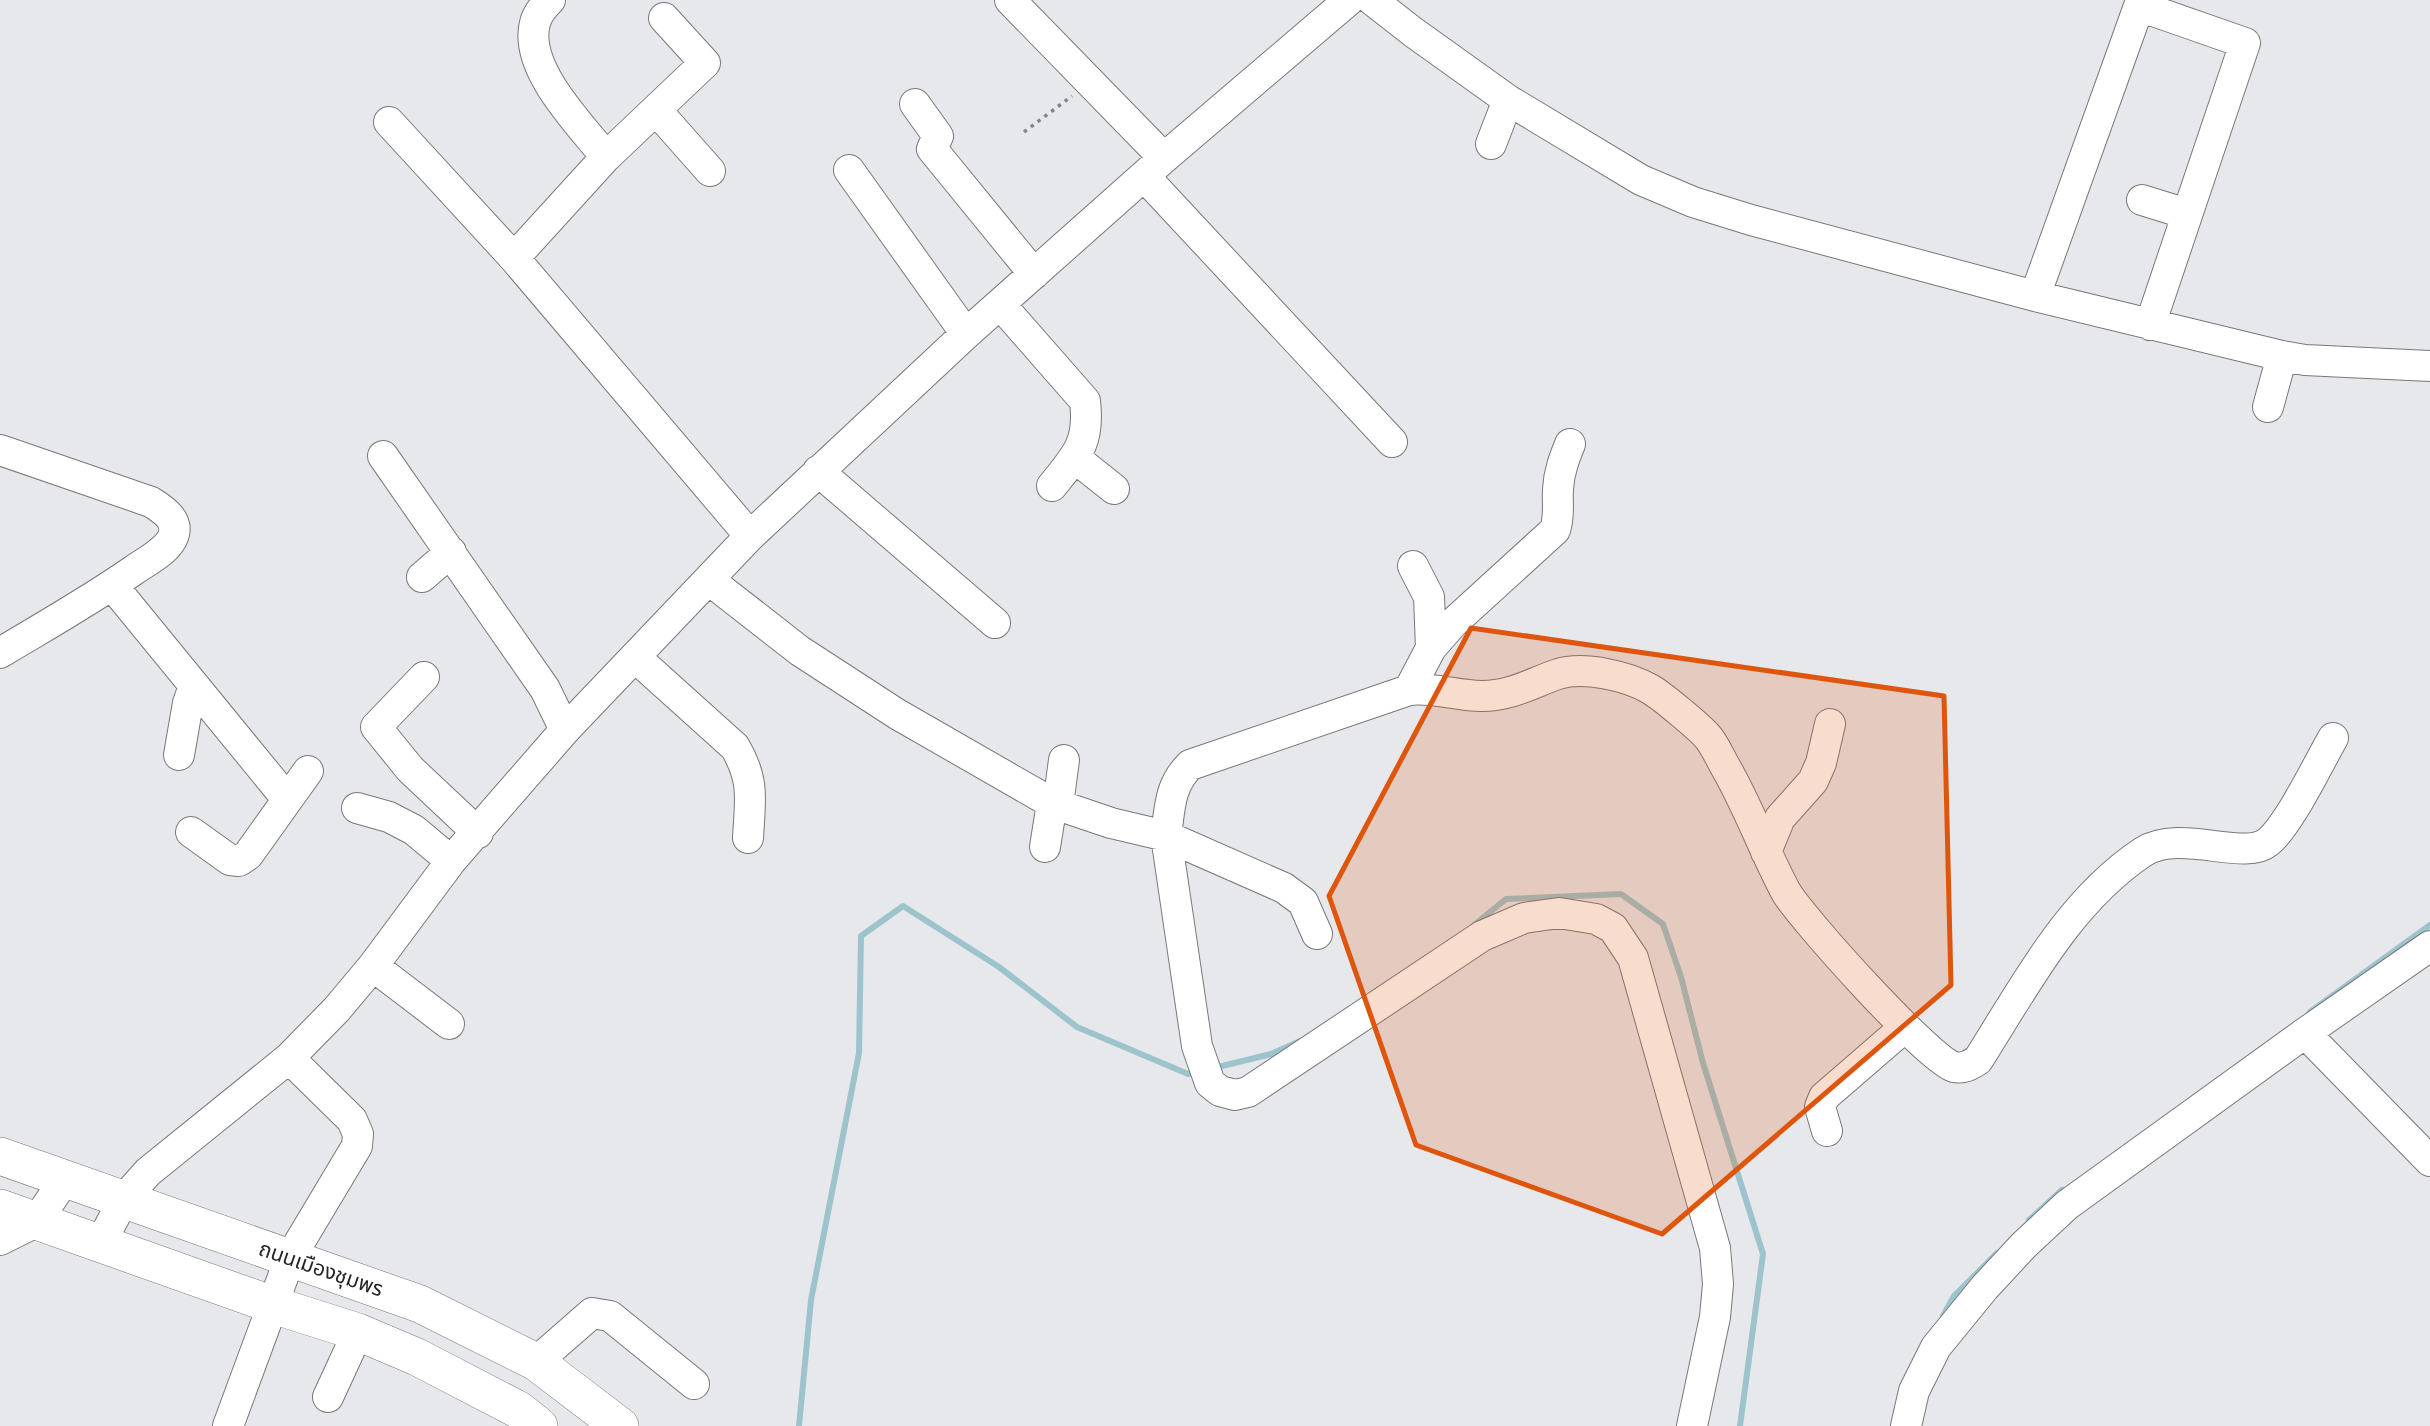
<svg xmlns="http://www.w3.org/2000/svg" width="2430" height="1426" viewBox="0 0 2430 1426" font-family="'Libre Baskerville','Noto Sans Thai',serif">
<rect width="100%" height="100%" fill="#e7e8eb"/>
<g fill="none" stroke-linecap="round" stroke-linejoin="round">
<path stroke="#9dc3cc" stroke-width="6" d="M 1474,925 L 1506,899 L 1621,894 L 1663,924 L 1681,977 L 1703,1063 L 1763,1254 L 1740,1426
M 2310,1012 L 2430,925
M 1214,1068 L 1271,1054 L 1300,1041
M 2029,1220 L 2062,1190
M 1943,1316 L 1954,1296 L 1997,1253
M 799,1426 L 811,1300 L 859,1053 L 861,936 L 903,906 L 999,967 L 1077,1027 L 1188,1074 L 1196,1072"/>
<defs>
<path id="minor" d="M 550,0 C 544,6 537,14 535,23 C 523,68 580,124 606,157
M 1010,0 L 1164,158
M 1372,0 L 1413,32 L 1508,100 L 1641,180 L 1693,202 L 1751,220 L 2035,296 L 2282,356 L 2305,360 L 2430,366
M 915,104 L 938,136 L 932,149 L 1034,274
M 656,110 L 710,171
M 389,122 L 514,258 L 750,536
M 1491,144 L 1508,100
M 849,170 L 966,334
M 1144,176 L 1392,442
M 2142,200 L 2187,214
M 514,258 L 606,157 L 705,63 L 664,18
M 2035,296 L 2139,6 L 2245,43 L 2150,325
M 1000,304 L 1085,401 C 1090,443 1077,455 1052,486
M 2268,407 L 2282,356
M 0,450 L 151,502 C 164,510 181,521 172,539 C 164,553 147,561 134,570 C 91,600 45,626 0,653
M 383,456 L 545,689 L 565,730
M 1075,458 L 1114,489
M 818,471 L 995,623
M 1413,566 L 1429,597 L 1431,648
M 422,577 L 451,552
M 709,580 L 800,651 L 897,714 L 1052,803 L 1111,823 L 1166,836 L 1197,1046 L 1210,1083 L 1220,1091 L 1235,1095 L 1248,1092 L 1482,936 L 1524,918 L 1559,913 L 1596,919 L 1613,928 L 1633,958 L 1715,1248 L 1718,1284 L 1715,1317 L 1692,1426
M 112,585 L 287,799
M 635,657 L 735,747 C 755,781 750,800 748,838
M 424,677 L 376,727 L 410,769 L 478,833
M 1409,690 L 1431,648 L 1453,623 L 1555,530 C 1560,515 1557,504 1558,489 C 1559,472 1564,459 1570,444
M 179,755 L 188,703 L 194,686
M 1058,805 L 1064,760
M 357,808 L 389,817 L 414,830 L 451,861
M 191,832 L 230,860 L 239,861 L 248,855 L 308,771
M 1045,847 L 1052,803
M 1766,852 L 1780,818 L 1813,781 L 1821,763 L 1830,724
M 1317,934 L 1303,902 L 1284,888 L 1166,836 C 1170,808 1169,786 1190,765 L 1409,690 C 1434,687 1457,696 1482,696 C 1511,696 1532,683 1558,674 C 1584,666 1627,676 1650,689 C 1661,695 1699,727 1707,736 C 1715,745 1720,758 1726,768 C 1749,808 1764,851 1786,892 C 1802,919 1929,1060 1954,1067 C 1964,1069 1970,1065 1978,1060 C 2025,986 2068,902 2143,852 C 2181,828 2244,862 2268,842 C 2289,825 2318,764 2333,738
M 373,966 L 449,1024
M 2305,1033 L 2430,1161
M 1827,1131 L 1820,1107 L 1824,1097 L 1905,1027
M 0,1240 L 36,1222 L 65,1179
M 100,1244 L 124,1199 L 148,1172 L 289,1058 L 337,1009 L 373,966 L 451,861 L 565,730 L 750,536 L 966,334 L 1164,158 L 1349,0
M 536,1362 L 592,1313 L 610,1316 L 694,1384
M 328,1397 L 358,1332
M 228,1426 L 290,1258 L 357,1146 L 358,1134 L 352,1120 L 289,1058
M 1906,1426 L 1914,1391 L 1936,1347 L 1985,1287 L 2024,1245 L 2067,1205 L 2305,1033 L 2430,946"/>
<path id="major" d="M 0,1156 L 420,1304 L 536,1362 L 620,1426
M 0,1208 L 273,1305 L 358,1332 L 417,1357 L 519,1410 L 539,1426"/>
</defs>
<use href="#minor" stroke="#78787b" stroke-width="32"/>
<use href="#major" stroke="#78787b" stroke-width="38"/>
<path stroke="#868688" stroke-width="3.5" stroke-dasharray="3.5 5" stroke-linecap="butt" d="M 1024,132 L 1072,96"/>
<use href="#minor" stroke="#fff" stroke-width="30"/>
<use href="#major" stroke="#fff" stroke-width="37"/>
</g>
<path fill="#de560d" fill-opacity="0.2" stroke="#de560d" stroke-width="5" stroke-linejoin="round" d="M 1471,628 L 1944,696 L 1951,985 L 1662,1234 L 1416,1145 L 1329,896 Z"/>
<g text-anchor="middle" stroke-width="5" stroke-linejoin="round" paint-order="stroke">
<g font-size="21" fill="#242425" stroke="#fff">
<text transform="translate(321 1269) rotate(19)" y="7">ถนนเมืองชุมพร</text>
</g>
</g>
</svg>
